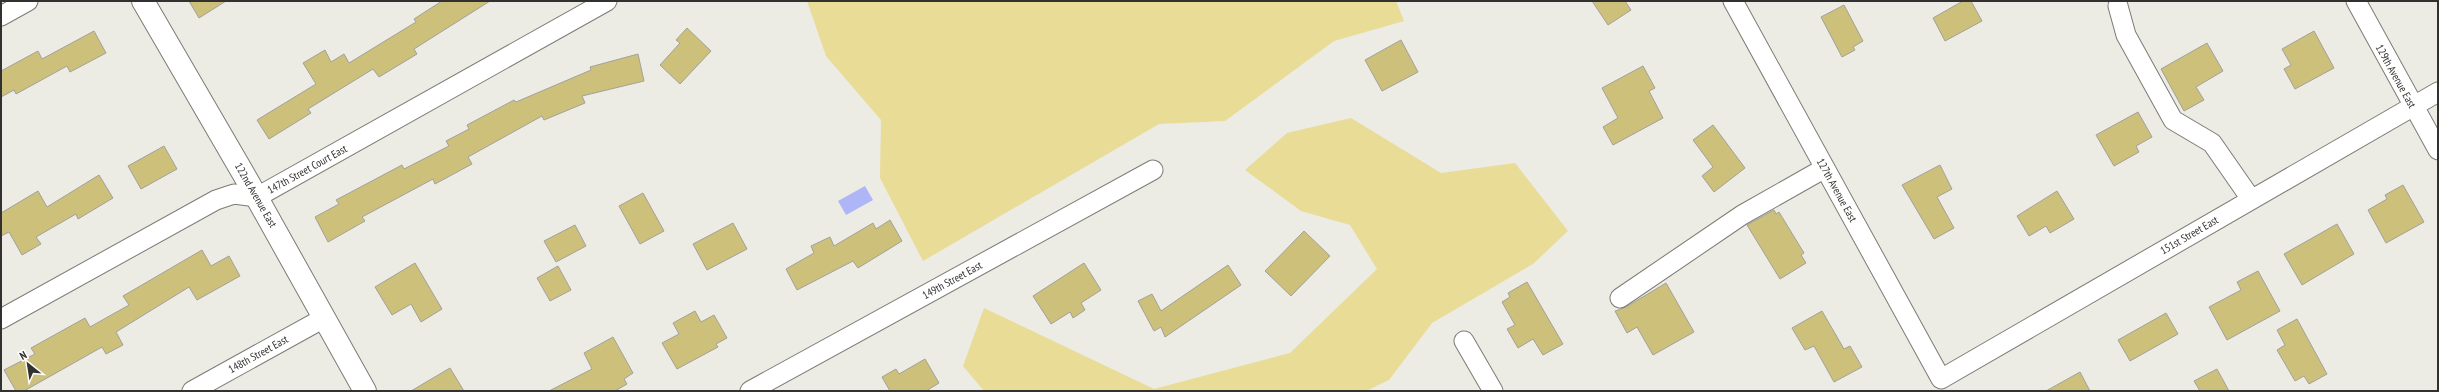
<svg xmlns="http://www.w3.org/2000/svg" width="2439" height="392" viewBox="0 0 2439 392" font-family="'PT Sans Narrow',sans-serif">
<rect width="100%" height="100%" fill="#ecebe4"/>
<path fill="#e8dc97" d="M 807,1 L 1396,1 L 1404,21 L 1334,41 L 1225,121 L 1159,124 L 923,261 L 880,178 L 881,120 L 826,56 Z
M 1351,118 L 1441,173 L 1515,163 L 1568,231 L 1533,264 L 1432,323 L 1389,380 L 1366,391 L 984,391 L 963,366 L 984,308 L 1154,389 L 1290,353 L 1377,269 L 1350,225 L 1301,211 L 1245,170 L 1287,133 Z"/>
<path fill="#afb6f7" d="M 865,186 L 873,200 L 846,215 L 838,201 Z"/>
<path fill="#cdc07a" stroke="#a2a19b" d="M 189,1 L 226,1 L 199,18 Z
M 442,1 L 490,1 L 414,49 L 417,54 L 379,77 L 373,69 L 308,109 L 311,113 L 269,139 L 257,120 L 316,84 L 303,63 L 325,50 L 331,62 L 344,54 L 349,63 L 416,22 L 414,19 Z
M 1592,1 L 1625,1 L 1631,10 L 1608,25 Z
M 1963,1 L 1971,1 L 1982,21 L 1945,41 L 1933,18 Z
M 1844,5 L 1863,41 L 1853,47 L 1855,50 L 1842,57 L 1821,17 Z
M 687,28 L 711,51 L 680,84 L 660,65 L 680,43 L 676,40 Z
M 94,31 L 106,53 L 70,72 L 67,66 L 16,94 L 14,90 L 1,97 L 1,71 L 38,51 L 42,59 Z
M 2314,31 L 2334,68 L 2295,89 L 2284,69 L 2291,65 L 2282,49 Z
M 1401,40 L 1418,72 L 1382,91 L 1365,60 Z
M 2207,43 L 2223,71 L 2196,87 L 2204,100 L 2184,111 L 2161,69 Z
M 638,54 L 644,81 L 582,96 L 585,103 L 544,120 L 542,116 L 468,157 L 472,164 L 435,184 L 433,179 L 362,217 L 365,221 L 328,242 L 315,217 L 339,204 L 336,200 L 402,165 L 404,169 L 449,146 L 446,141 L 469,129 L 467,125 L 514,100 L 516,102 L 591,70 L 590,67 Z
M 1643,66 L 1655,88 L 1649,91 L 1663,118 L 1613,145 L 1603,127 L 1618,118 L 1602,88 Z
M 2138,112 L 2152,137 L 2136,146 L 2139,152 L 2114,166 L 2096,135 Z
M 1713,125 L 1745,168 L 1714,192 L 1702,176 L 1713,167 L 1693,140 Z
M 164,146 L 177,169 L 141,189 L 128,166 Z
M 1940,165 L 1952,189 L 1937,197 L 1954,228 L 1934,239 L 1902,185 Z
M 99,175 L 113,198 L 78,219 L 76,214 L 36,237 L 41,244 L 22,255 L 9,232 L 1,236 L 1,213 L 38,191 L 47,207 Z
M 2403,185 L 2424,222 L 2386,243 L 2368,210 L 2387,199 L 2385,195 Z
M 2057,191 L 2074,219 L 2050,233 L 2046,226 L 2029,236 L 2017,216 Z
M 643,193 L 664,231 L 640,244 L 619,206 Z
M 1774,210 L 1776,214 L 1779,212 L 1804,253 L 1801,255 L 1806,263 L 1780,279 L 1747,225 Z
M 890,220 L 902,241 L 858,268 L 853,261 L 797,290 L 786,269 L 814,253 L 811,246 L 830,237 L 834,246 L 873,223 L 876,229 Z
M 733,223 L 747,249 L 707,270 L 693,244 Z
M 2337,224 L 2354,254 L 2302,285 L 2284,254 Z
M 575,225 L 586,246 L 556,262 L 544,241 Z
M 1304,231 L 1330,256 L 1291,296 L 1265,271 Z
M 202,250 L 211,266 L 229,256 L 240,276 L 197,300 L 189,287 L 116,332 L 123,345 L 106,354 L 102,347 L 24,391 L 16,391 L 4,370 L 35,354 L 31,348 L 85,318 L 90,327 L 129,305 L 123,296 Z
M 415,263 L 442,309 L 421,322 L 411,304 L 392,315 L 375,287 Z
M 1084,263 L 1101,290 L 1081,303 L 1085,310 L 1073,318 L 1070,312 L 1051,324 L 1033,296 Z
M 1228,265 L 1241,285 L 1165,337 L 1161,327 L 1154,331 L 1138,301 L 1152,294 L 1161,311 Z
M 558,266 L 571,290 L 550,301 L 537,278 Z
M 2258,271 L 2280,311 L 2227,340 L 2209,307 L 2241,290 L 2237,282 Z
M 1527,282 L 1563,344 L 1543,355 L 1533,339 L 1518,348 L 1507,329 L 1515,325 L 1502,302 L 1510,297 L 1508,293 Z
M 1666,283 L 1694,332 L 1653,355 L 1637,327 L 1627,333 L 1615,311 L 1626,307 Z
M 695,311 L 701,322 L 714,315 L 727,338 L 716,344 L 718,347 L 677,369 L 662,343 L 679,334 L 673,323 Z
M 1822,311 L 1844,349 L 1850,346 L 1862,367 L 1834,382 L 1814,346 L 1805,350 L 1792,328 Z
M 2166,313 L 2178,334 L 2130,361 L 2118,340 Z
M 2297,319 L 2327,374 L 2309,384 L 2304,376 L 2295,381 L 2277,350 L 2285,345 L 2277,330 Z
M 613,337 L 633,373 L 624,379 L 627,384 L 615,391 L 549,391 L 592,369 L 584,353 Z
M 925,359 L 939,383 L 926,391 L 890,391 L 882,377 L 896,369 L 899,374 Z
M 450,368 L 464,391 L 411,391 Z
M 2217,369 L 2229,391 L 2200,391 L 2194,381 Z
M 2080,372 L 2090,391 L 2046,391 Z"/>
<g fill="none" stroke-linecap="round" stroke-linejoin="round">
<defs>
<path id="minor" d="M 1733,1 L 1941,379 L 2438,92
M 2356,1 L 2438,150
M 2118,6 L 2126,35 L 2173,120 L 2212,143 L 2251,199
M 1,16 L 28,1
M 1620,298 L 1742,215 L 1825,168
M 1,319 L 216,200 L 234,194 L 257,197 L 607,1
M 1464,341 L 1493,391
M 192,391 L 324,318
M 750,391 L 1153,170"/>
<path id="major" d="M 143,1 L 247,180 L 365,391"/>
</defs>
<use href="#minor" stroke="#7c7b75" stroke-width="21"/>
<use href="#major" stroke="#7c7b75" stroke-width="24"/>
<use href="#minor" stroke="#fff" stroke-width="19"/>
<use href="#major" stroke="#fff" stroke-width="22"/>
</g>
<g text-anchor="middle" stroke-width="3.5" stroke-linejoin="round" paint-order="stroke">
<g font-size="11" fill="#32312f" stroke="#fff">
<text transform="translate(2396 76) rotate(61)" y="4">129th Avenue East</text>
<text transform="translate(307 169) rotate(-29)" y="4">147th Street Court East</text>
<text transform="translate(1837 190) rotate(61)" y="4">127th Avenue East</text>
<text transform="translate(256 195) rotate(60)" y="4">122nd Avenue East</text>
<text transform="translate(2189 235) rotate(-30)" y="4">151st Street East</text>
<text transform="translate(952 280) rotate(-29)" y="4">149th Street East</text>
<text transform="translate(258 354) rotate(-29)" y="4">148th Street East</text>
</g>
</g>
<rect width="2439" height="392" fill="none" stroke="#32312f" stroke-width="4"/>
<g transform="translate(28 364) rotate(330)" stroke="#ffffff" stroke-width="3" paint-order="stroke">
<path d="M0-3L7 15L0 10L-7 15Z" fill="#32312f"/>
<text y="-6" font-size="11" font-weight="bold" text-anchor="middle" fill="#32312f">N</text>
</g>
</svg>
